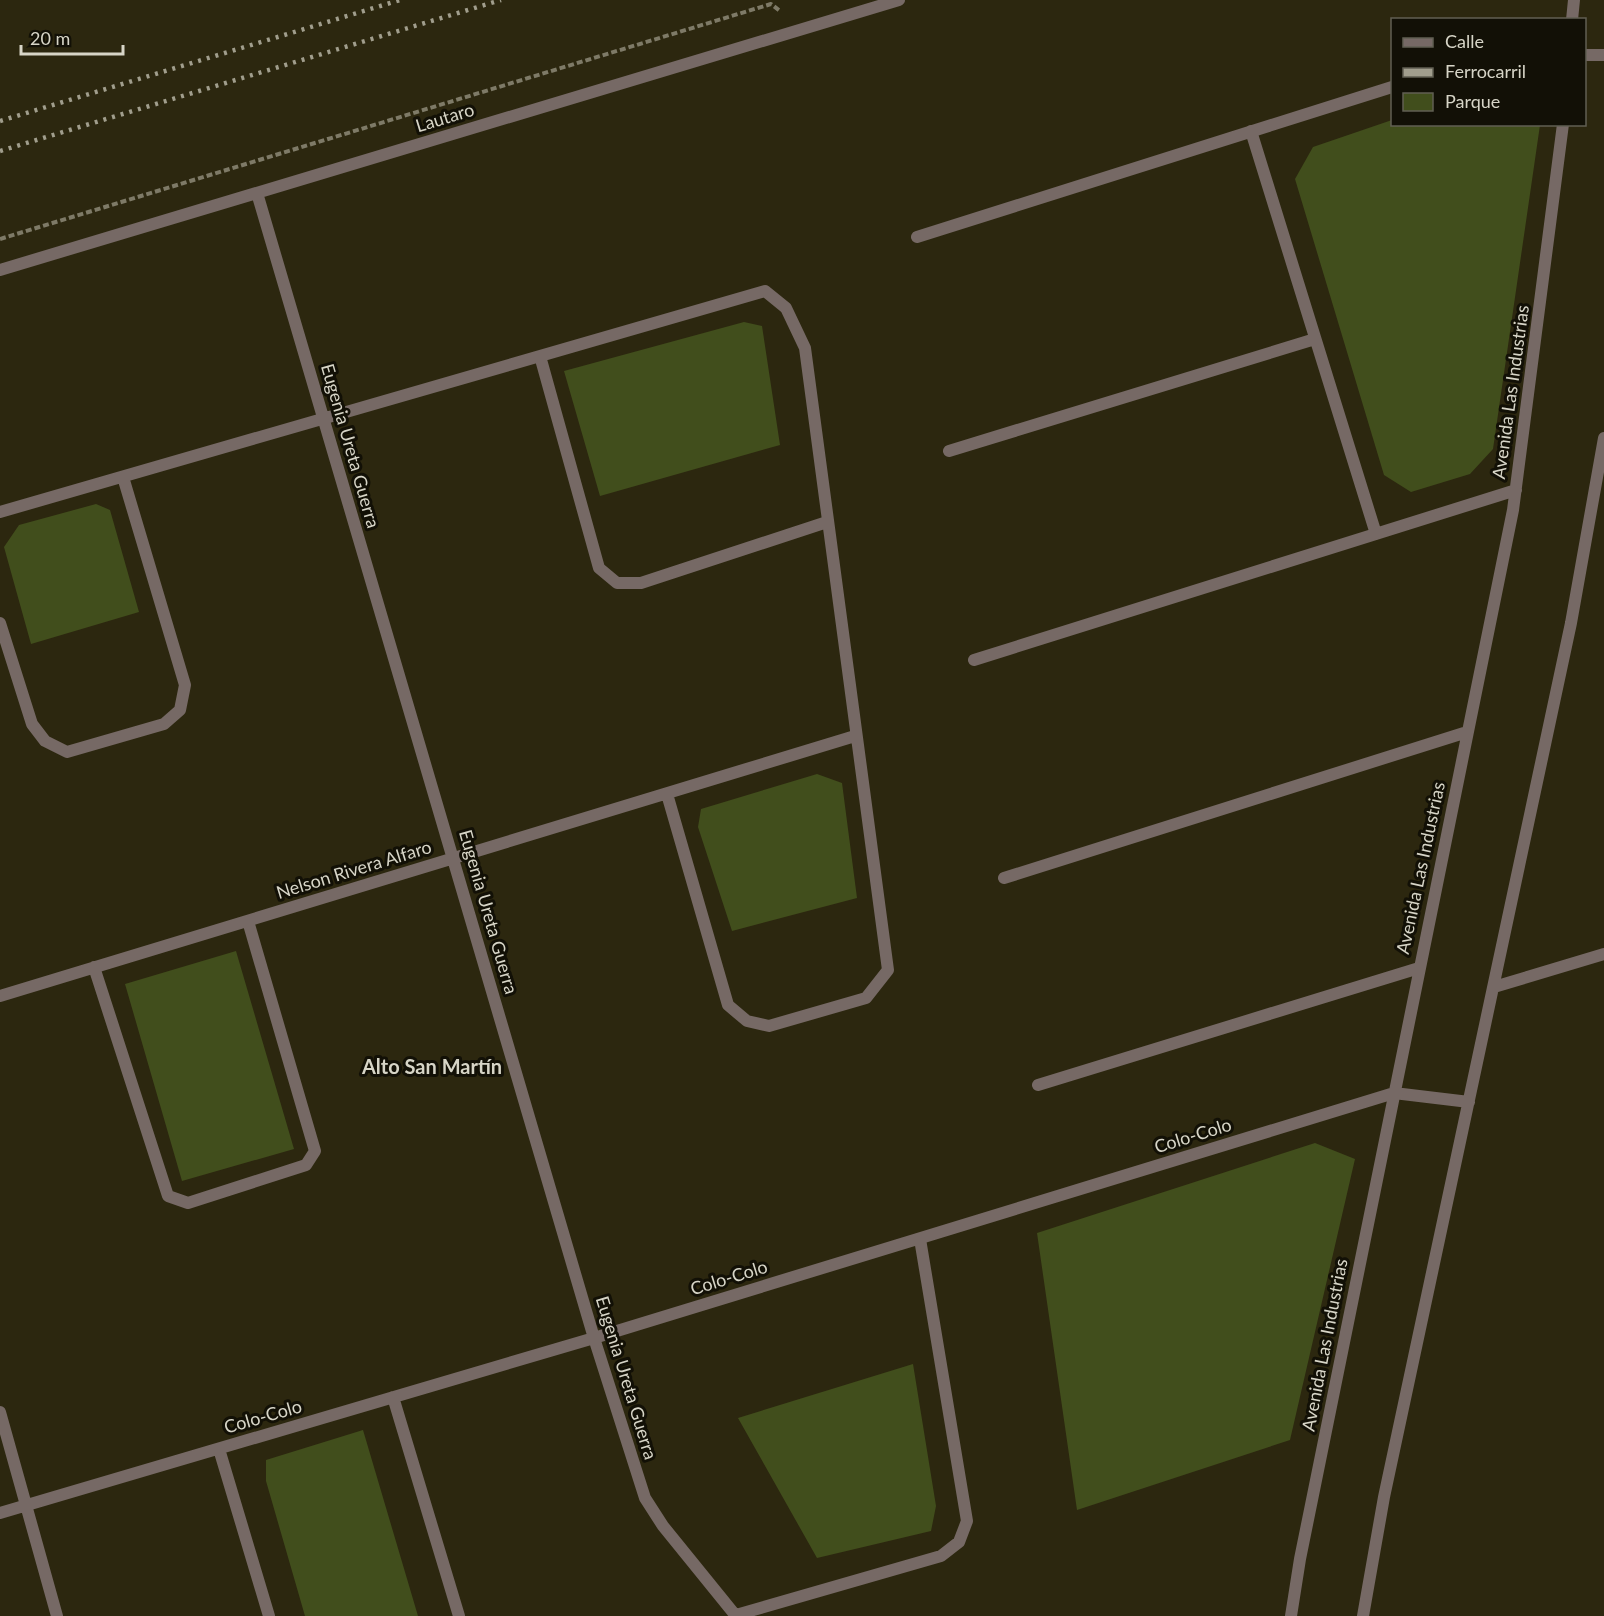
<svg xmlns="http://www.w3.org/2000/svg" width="1604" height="1616" viewBox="0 0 1604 1616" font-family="Lato,sans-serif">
<rect width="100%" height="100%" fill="#2c270f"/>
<path fill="#414e1c" d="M 1392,120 L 1392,124 L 1540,125 L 1493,449 L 1470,474 L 1411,492 L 1384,475 L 1295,179 L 1313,147 Z
M 744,322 L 762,326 L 780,445 L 600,496 L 564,371 Z
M 96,504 L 110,510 L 139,612 L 31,644 L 4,547 L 19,525 Z
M 817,774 L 842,783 L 857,898 L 732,931 L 698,827 L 701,809 Z
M 236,951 L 294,1149 L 182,1181 L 125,984 Z
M 1315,1143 L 1355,1159 L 1290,1440 L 1077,1510 L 1037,1233 Z
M 913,1364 L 936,1506 L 931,1531 L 817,1558 L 738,1418 Z
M 363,1430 L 418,1616 L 305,1616 L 266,1481 L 266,1460 Z"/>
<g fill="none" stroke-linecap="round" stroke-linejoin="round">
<path stroke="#7e7a67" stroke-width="4" stroke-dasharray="6 3" stroke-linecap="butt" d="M 0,239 L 771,4 L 780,11"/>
<path stroke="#766965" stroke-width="12" d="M 1572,20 L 1574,0
M 1584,55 L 1604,55
M 1251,131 L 1376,534
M 257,193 L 594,1338 L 645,1498 L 663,1526 L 736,1616
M 917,237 L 1392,87
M 0,270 L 899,0
M 540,356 L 599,568 L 617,583 L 641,583 L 827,522
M 949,451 L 1315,339
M 0,512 L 765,291 L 786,308 L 805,348 L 888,970 L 866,998 L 769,1026 L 747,1021 L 728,1005 L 667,794
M 0,623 L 32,724 L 45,741 L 67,752 L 164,724 L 180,710 L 185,685 L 123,477
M 974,660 L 1516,490
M 1004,878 L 1467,732
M 94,967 L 168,1196 L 188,1203 L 306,1165 L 315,1151 L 248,921
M 1494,987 L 1604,954
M 0,996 L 855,736
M 1038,1085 L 1419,968
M 393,1397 L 459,1616
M 0,1412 L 57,1616
M 219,1449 L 269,1616
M 0,1513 L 594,1338 L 1394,1093 L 1469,1102
M 736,1615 L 941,1556 L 959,1542 L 967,1521 L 920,1239
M 1291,1616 L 1300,1559 L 1513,510 L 1563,124
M 1363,1616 L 1384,1497 L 1571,623 L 1604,438"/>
<path stroke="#a19e8d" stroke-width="4.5" stroke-dasharray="3 6" stroke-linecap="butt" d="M 0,121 L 400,0
M 0,151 L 501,0"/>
</g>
<g text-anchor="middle" stroke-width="6" stroke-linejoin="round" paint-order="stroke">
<g font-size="18" fill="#d7d5c7" stroke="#121006">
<text transform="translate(445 118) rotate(-17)" y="6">Lautaro</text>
<text transform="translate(1511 392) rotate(-82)" y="6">Avenida Las Industrias</text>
<text transform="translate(350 446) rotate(74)" y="6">Eugenia Ureta Guerra</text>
<text transform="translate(1421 868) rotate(-78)" y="6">Avenida Las Industrias</text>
<text transform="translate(354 870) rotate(-17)" y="6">Nelson Rivera Alfaro</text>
<text transform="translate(488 912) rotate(74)" y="6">Eugenia Ureta Guerra</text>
<text transform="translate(1193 1136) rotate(-17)" y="6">Colo-Colo</text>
<text transform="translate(729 1278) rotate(-17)" y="6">Colo-Colo</text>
<text transform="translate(1325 1345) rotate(-79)" y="6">Avenida Las Industrias</text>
<text transform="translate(626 1378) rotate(73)" y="6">Eugenia Ureta Guerra</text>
<text transform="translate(263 1417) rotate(-16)" y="6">Colo-Colo</text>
</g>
<g font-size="20" font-weight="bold" fill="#d7d5c7" stroke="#121006">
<text x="432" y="1074">Alto San Martín</text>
</g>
</g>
<rect x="1391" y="18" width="195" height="108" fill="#121006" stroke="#615f53" stroke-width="1.5"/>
<rect x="1403" y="38" width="30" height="9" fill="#766965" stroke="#615f53" stroke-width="1.5"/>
<text x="1445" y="48" font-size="18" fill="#d7d5c7">Calle</text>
<rect x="1403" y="68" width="30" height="9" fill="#a19e8d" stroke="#615f53" stroke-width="1.5"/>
<text x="1445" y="78" font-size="18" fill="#d7d5c7">Ferrocarril</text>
<rect x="1403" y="93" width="30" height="18" fill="#414e1c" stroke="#615f53" stroke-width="1.5"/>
<text x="1445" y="108" font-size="18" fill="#d7d5c7">Parque</text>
<path d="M21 45v9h102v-9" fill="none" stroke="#d7d5c7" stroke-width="3"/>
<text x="30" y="45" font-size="18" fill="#d7d5c7" stroke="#121006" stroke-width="4.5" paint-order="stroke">20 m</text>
</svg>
